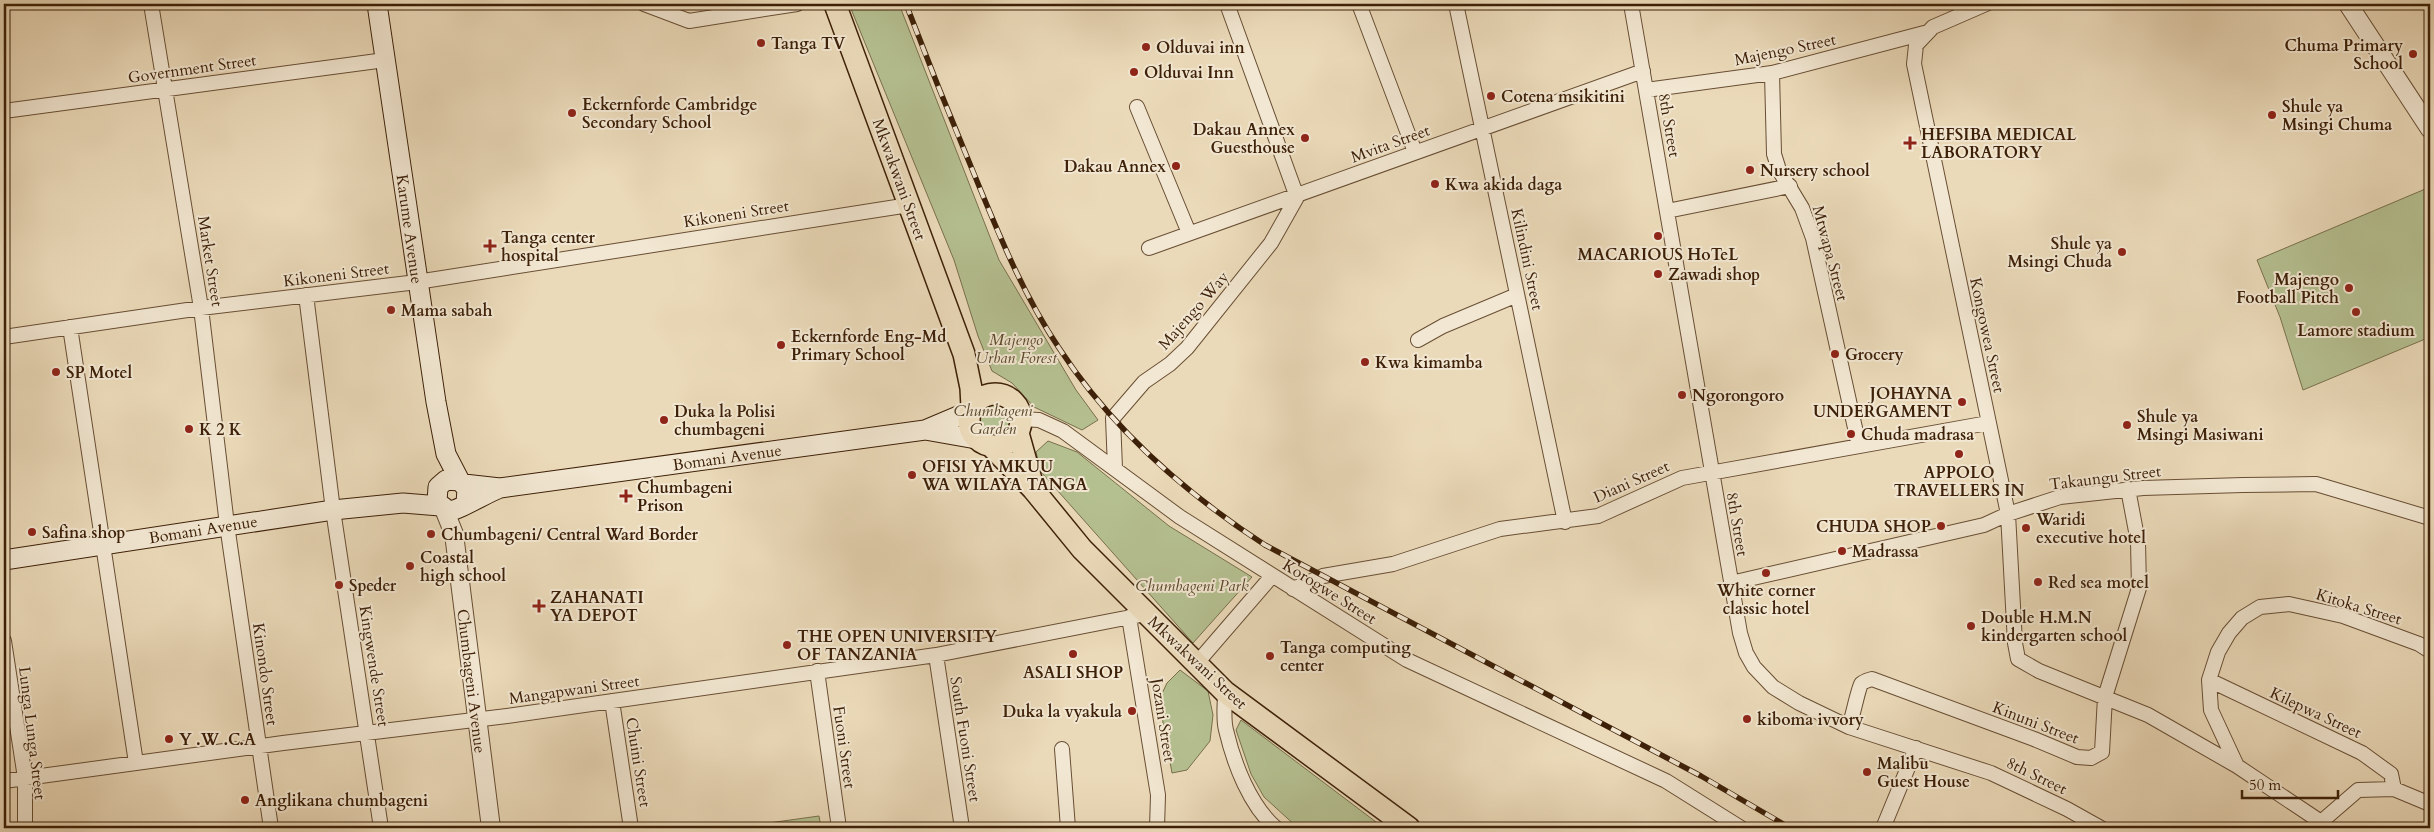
<svg xmlns="http://www.w3.org/2000/svg" width="2434" height="832" viewBox="0 0 2434 832" font-family="Cardo,serif">
<rect width="100%" height="100%" fill="#ebdab9"/>
<filter id="stains"><feTurbulence type="fractalNoise" baseFrequency=".004" numOctaves="4"/><feColorMatrix values="0 0 0 0 .2 0 0 0 0 .09 0 0 0 0 .02 0 0 0 .5 -.17"/></filter>
<radialGradient id="worn" r=".72"><stop offset=".6" stop-color="#630" stop-opacity="0"/><stop offset="1" stop-color="#630" stop-opacity=".3"/></radialGradient>
<path fill="#b5c091" stroke="#79704c" d="M 849,4 L 899,4 L 999,260 L 1076,390 L 1098,420 L 1082,430 L 1034,407 L 1012,383 L 992,371 L 978,336 L 954,260 Z
M 2430,187 L 2430,337 L 2303,390 L 2280,317 L 2257,260 Z
M976 420a17 17 0 1 1 34 0a17 17 0 1 1-34 0Z
M 1048,441 L 1077,452 L 1169,526 L 1252,577 L 1193,643 L 1041,472 L 1036,452 Z
M 1180,670 L 1208,691 L 1213,715 L 1210,741 L 1187,770 L 1172,773 L 1159,700 L 1167,683 Z
M 1241,720 L 1384,828 L 1298,828 L 1264,797 L 1251,774 L 1236,730 Z
M 819,816 L 821,828 L 705,828 L 747,826 Z"/>
<g fill="none" stroke-linecap="round" stroke-linejoin="round">
<defs>
<path id="minor" d="M 151,4 L 201,308 L 227,525 L 271,828
M 644,4 L 689,21 L 797,4
M 1359,4 L 1415,152
M 1456,4 L 1565,522
M 1631,4 L 1740,633 L 1746,653 L 1754,667 L 1773,687 L 1799,703 L 1849,727 L 1991,773 L 2067,809 L 2101,828
M 1986,4 L 1933,27 L 1916,45 L 1914,64 L 2008,514 L 2015,643 L 2018,659 L 2039,671 L 2148,715 L 2237,766
M 1772,73 L 1774,154 L 1779,170 L 1802,208 L 1813,238 L 1859,446
M 1646,90 L 1772,73 L 1928,32
M 1137,107 L 1189,233
M 4,111 L 385,60
M 1667,211 L 1790,186
M 1149,248 L 1643,71
M 306,295 L 333,510 L 381,828
M 70,327 L 136,763
M 4,337 L 201,308 L 417,282 L 909,205
M 1418,340 L 1443,326 L 1517,295
M 1021,419 L 1039,420 L 1063,431 L 1180,517 L 1407,660 L 1666,781 L 1741,828
M 1115,468 L 1113,418 L 1144,382 L 1170,364 L 1187,348 L 1271,243 L 1297,197 L 1227,4
M 1731,583 L 1984,525 L 2008,514 L 2060,497 L 2143,488 L 2243,485 L 2316,484 L 2430,518
M 1293,589 L 1323,576 L 1393,564 L 1500,529 L 1598,516 L 1682,478 L 1988,423
M 1129,617 L 1158,795 L 1157,828
M 4,641 L 25,778 L 25,828
M 936,655 L 962,828
M 1196,664 L 1272,576
M 817,671 L 839,828
M 2209,680 L 2362,753 L 2391,774 L 2394,789
M 1225,692 C 1225,704 1223,719 1226,730 C 1234,764 1250,806 1276,828
M 612,701 L 631,828
M 1849,727 C 1852,719 1859,686 1861,684 C 1864,681 1869,680 1872,679 L 2034,739 L 2077,757 L 2091,758 L 2102,752 L 2105,697 L 2139,588 L 2138,542 L 2128,489
M 1062,749 L 1068,828
M 4,781 L 283,743 L 507,716 L 936,655 L 1146,614
M 2321,822 L 2237,766 L 2211,710 L 2209,680 L 2218,652 L 2229,633 L 2242,618 L 2260,607 L 2289,604 L 2343,616 L 2419,644 L 2430,651
M 1883,828 L 1916,748
M 2317,828 L 2321,822 L 2358,790 L 2394,789 L 2430,804"/>
<path id="tertiary" d="M 2348,4 L 2430,129
M 444,509 L 454,534 L 491,828"/>
<path id="secondary" d="M 377,4 L 436,402 L 446,454 L 460,481
M 925,430 L 976,439
M 464,484 L 500,488 L 925,430 L 970,411
M 466,503 L 467,489 L 460,481 L 446,480 L 438,487 L 437,502 L 449,511 C 457,511 487,493 498,489
M 4,560 L 333,510 L 403,503 L 440,506"/>
<path id="primary" d="M 835,4 L 964,354 L 971,388 L 972,407
M969 420a26 26 0 1 1 52 0a26 26 0 1 1-52 0Z
M 1018,433 L 1032,483
M 991,446 L 1033,489 L 1082,549 L 1225,692 L 1409,828"/>
</defs>
<use href="#minor" stroke="#684e34" stroke-width="16"/>
<use href="#tertiary" stroke="#684e34" stroke-width="20"/>
<use href="#secondary" stroke="#3d2008" stroke-width="21"/>
<use href="#primary" stroke="#3d2008" stroke-width="24"/>
<use href="#minor" stroke="#f2e7d2" stroke-width="14"/>
<use href="#tertiary" stroke="#f2e7d2" stroke-width="18"/>
<use href="#secondary" stroke="#f2e7d2" stroke-width="19"/>
<use href="#primary" stroke="#ebdab9" stroke-width="21"/>
<defs>
<path id="rail" d="M 906,4 C 927,59 949,114 972,169 C 997,230 1022,293 1059,348 C 1112,429 1185,493 1265,545 L 1701,776 L 1790,828"/>
</defs>
<use href="#rail" stroke="#3d2008" stroke-width="5.5"/>
<use href="#rail" stroke="#f2e7d2" stroke-width="4" stroke-dasharray="11" stroke-linecap="butt"/>
</g>
<g fill="#8f2418" stroke="#f2e7d2" stroke-width="2">
<circle cx="761" cy="43" r="5"/>
<circle cx="1146" cy="47" r="5"/>
<circle cx="2413" cy="54" r="5"/>
<circle cx="1134" cy="72" r="5"/>
<circle cx="1491" cy="96" r="5"/>
<circle cx="572" cy="113" r="5"/>
<circle cx="2272" cy="115" r="5"/>
<circle cx="1305" cy="138" r="5"/>
<path d="M1907.5 135.5h5v5h5v5h-5v5h-5v-5h-5v-5h5z"/>
<circle cx="1176" cy="166" r="5"/>
<circle cx="1750" cy="170" r="5"/>
<circle cx="1435" cy="184" r="5"/>
<circle cx="1658" cy="236" r="5"/>
<path d="M487.5 238.5h5v5h5v5h-5v5h-5v-5h-5v-5h5z"/>
<circle cx="2122" cy="252" r="5"/>
<circle cx="1658" cy="274" r="5"/>
<circle cx="2349" cy="288" r="5"/>
<circle cx="391" cy="310" r="5"/>
<circle cx="2356" cy="312" r="5"/>
<circle cx="781" cy="345" r="5"/>
<circle cx="1835" cy="354" r="5"/>
<circle cx="1365" cy="362" r="5"/>
<circle cx="56" cy="372" r="5"/>
<circle cx="1682" cy="395" r="5"/>
<circle cx="1962" cy="402" r="5"/>
<circle cx="664" cy="420" r="5"/>
<circle cx="2127" cy="425" r="5"/>
<circle cx="189" cy="429" r="5"/>
<circle cx="1851" cy="434" r="5"/>
<circle cx="1959" cy="454" r="5"/>
<circle cx="912" cy="475" r="5"/>
<path d="M623.5 488.5h5v5h5v5h-5v5h-5v-5h-5v-5h5z"/>
<circle cx="1941" cy="526" r="5"/>
<circle cx="2026" cy="528" r="5"/>
<circle cx="32" cy="532" r="5"/>
<circle cx="431" cy="534" r="5"/>
<circle cx="1842" cy="551" r="5"/>
<circle cx="410" cy="566" r="5"/>
<circle cx="1766" cy="573" r="5"/>
<circle cx="2038" cy="582" r="5"/>
<circle cx="339" cy="585" r="5"/>
<path d="M536.5 598.5h5v5h5v5h-5v5h-5v-5h-5v-5h5z"/>
<circle cx="1971" cy="626" r="5"/>
<circle cx="787" cy="645" r="5"/>
<circle cx="1073" cy="654" r="5"/>
<circle cx="1270" cy="656" r="5"/>
<circle cx="1132" cy="711" r="5"/>
<circle cx="1747" cy="719" r="5"/>
<circle cx="169" cy="739" r="5"/>
<circle cx="1867" cy="772" r="5"/>
<circle cx="245" cy="800" r="5"/>
</g>
<g text-anchor="middle" stroke-width="4" stroke-linejoin="round" paint-order="stroke">
<g font-size="16" font-weight="bold" fill="#3d2008" stroke="#f2e7d2" text-anchor="start">
<text x="771" y="49">Tanga TV</text>
<text x="2403" y="51" text-anchor="end">Chuma Primary<tspan x="2403" dy="18">School</tspan></text>
<text x="1156" y="53">Olduvai inn</text>
<text x="1144" y="78">Olduvai Inn</text>
<text x="1501" y="102">Cotena msikitini</text>
<text x="582" y="110">Eckernforde Cambridge<tspan x="582" dy="18">Secondary School</tspan></text>
<text x="2282" y="112">Shule ya<tspan x="2282" dy="18">Msingi Chuma</tspan></text>
<text x="1295" y="135" text-anchor="end">Dakau Annex<tspan x="1295" dy="18">Guesthouse</tspan></text>
<text x="1921" y="140">HEFSIBA MEDICAL<tspan x="1921" dy="18">LABORATORY</tspan></text>
<text x="1166" y="172" text-anchor="end">Dakau Annex</text>
<text x="1760" y="176">Nursery school</text>
<text x="1445" y="190">Kwa akida daga</text>
<text x="501" y="243">Tanga center<tspan x="501" dy="18">hospital</tspan></text>
<text x="2112" y="249" text-anchor="end">Shule ya<tspan x="2112" dy="18">Msingi Chuda</tspan></text>
<text x="1658" y="260" text-anchor="middle">MACARIOUS HoTeL</text>
<text x="1668" y="280">Zawadi shop</text>
<text x="2339" y="285" text-anchor="end">Majengo<tspan x="2339" dy="18">Football Pitch</tspan></text>
<text x="401" y="316">Mama sabah</text>
<text x="2356" y="336" text-anchor="middle">Lamore stadium</text>
<text x="791" y="342">Eckernforde Eng-Md<tspan x="791" dy="18">Primary School</tspan></text>
<text x="1845" y="360">Grocery</text>
<text x="1375" y="368">Kwa kimamba</text>
<text x="66" y="378">SP Motel</text>
<text x="1952" y="399" text-anchor="end">JOHAYNA<tspan x="1952" dy="18">UNDERGAMENT</tspan></text>
<text x="1692" y="401">Ngorongoro</text>
<text x="674" y="417">Duka la Polisi<tspan x="674" dy="18">chumbageni</tspan></text>
<text x="2137" y="422">Shule ya<tspan x="2137" dy="18">Msingi Masiwani</tspan></text>
<text x="199" y="435">K 2 K</text>
<text x="1861" y="440">Chuda madrasa</text>
<text x="922" y="472">OFISI YA MKUU<tspan x="922" dy="18">WA WILAYA TANGA</tspan></text>
<text x="1959" y="478" text-anchor="middle">APPOLO<tspan x="1959" dy="18">TRAVELLERS IN</tspan></text>
<text x="637" y="493">Chumbageni<tspan x="637" dy="18">Prison</tspan></text>
<text x="2036" y="525">Waridi<tspan x="2036" dy="18">executive hotel</tspan></text>
<text x="1931" y="532" text-anchor="end">CHUDA SHOP</text>
<text x="42" y="538">Safina shop</text>
<text x="441" y="540">Chumbageni/ Central Ward Border</text>
<text x="1852" y="557">Madrassa</text>
<text x="420" y="563">Coastal<tspan x="420" dy="18">high school</tspan></text>
<text x="2048" y="588">Red sea motel</text>
<text x="349" y="591">Speder</text>
<text x="1766" y="596" text-anchor="middle">White corner<tspan x="1766" dy="18">classic hotel</tspan></text>
<text x="550" y="603">ZAHANATI<tspan x="550" dy="18">YA DEPOT</tspan></text>
<text x="1981" y="623">Double H.M.N<tspan x="1981" dy="18">kindergarten school</tspan></text>
<text x="797" y="642">THE OPEN UNIVERSITY<tspan x="797" dy="18">OF TANZANIA</tspan></text>
<text x="1280" y="653">Tanga computing<tspan x="1280" dy="18">center</tspan></text>
<text x="1073" y="678" text-anchor="middle">ASALI SHOP</text>
<text x="1122" y="717" text-anchor="end">Duka la vyakula</text>
<text x="1757" y="725">kiboma ivvory</text>
<text x="179" y="745">Y .W .C.A</text>
<text x="1877" y="769">Malibu<tspan x="1877" dy="18">Guest House</tspan></text>
<text x="255" y="806">Anglikana chumbageni</text>
</g>
<g font-size="16" fill="#3d2008" stroke="#f2e7d2">
<text transform="translate(1785 49) rotate(-12)" y="6">Majengo Street</text>
<text transform="translate(192 68) rotate(-8)" y="6">Government Street</text>
<text transform="translate(1670 125) rotate(80)" y="6">8th Street</text>
<text transform="translate(1390 143) rotate(-20)" y="6">Mvita Street</text>
<text transform="translate(900 179) rotate(70)" y="6">Mkwakwani Street</text>
<text transform="translate(736 213) rotate(-9)" y="6">Kikoneni Street</text>
<text transform="translate(410 229) rotate(82)" y="6">Karume Avenue</text>
<text transform="translate(1831 253) rotate(75)" y="6">Mtwapa Street</text>
<text transform="translate(1528 259) rotate(78)" y="6">Kilindini Street</text>
<text transform="translate(211 261) rotate(81)" y="6">Market Street</text>
<text transform="translate(336 274) rotate(-7)" y="6">Kikoneni Street</text>
<text transform="translate(1193 310) rotate(-49)" y="6">Majengo Way</text>
<text transform="translate(1988 335) rotate(78)" y="6">Kongowea Street</text>
<text transform="translate(727 457) rotate(-8)" y="6">Bomani Avenue</text>
<text transform="translate(2105 477) rotate(-7)" y="6">Takaungu Street</text>
<text transform="translate(1631 481) rotate(-24)" y="6">Diani Street</text>
<text transform="translate(1738 524) rotate(80)" y="6">8th Street</text>
<text transform="translate(203 529) rotate(-9)" y="6">Bomani Avenue</text>
<text transform="translate(1330 591) rotate(32)" y="6">Korogwe Street</text>
<text transform="translate(2359 606) rotate(17)" y="6">Kitoka Street</text>
<text transform="translate(1198 662) rotate(43)" y="6">Mkwakwani Street</text>
<text transform="translate(375 666) rotate(81)" y="6">Kingwende Street</text>
<text transform="translate(266 674) rotate(82)" y="6">Kinondo Street</text>
<text transform="translate(472 681) rotate(83)" y="6">Chumbageni Avenue</text>
<text transform="translate(574 689) rotate(-8)" y="6">Mangapwani Street</text>
<text transform="translate(2316 712) rotate(25)" y="6">Kilepwa Street</text>
<text transform="translate(1164 720) rotate(81)" y="6">Jozani Street</text>
<text transform="translate(2036 722) rotate(21)" y="6">Kinuni Street</text>
<text transform="translate(33 733) rotate(83)" y="6">Lunga Lunga Street</text>
<text transform="translate(966 739) rotate(81)" y="6">South Fuoni Street</text>
<text transform="translate(845 747) rotate(82)" y="6">Fuoni Street</text>
<text transform="translate(639 762) rotate(81)" y="6">Chuini Street</text>
<text transform="translate(2037 775) rotate(26)" y="6">8th Street</text>
</g>
<g font-size="16" font-style="italic" fill="#5b482a" stroke="#f2e7d2">
<text x="1016" y="345">Majengo<tspan x="1016" dy="18">Urban Forest</tspan></text>
<text x="993" y="416">Chumbageni<tspan x="993" dy="18">Garden</tspan></text>
<text x="1192" y="591">Chumbageni Park</text>
</g>
</g>
<rect width="2434" height="832" fill="none" stroke="#ebdab9" stroke-width="20"/>
<rect x="5" y="5" width="2424" height="822" fill="none" stroke="#3d2008" stroke-width="2.5"/>
<rect x="10" y="10" width="2414" height="812" fill="none" stroke="#3d2008"/>
<path d="M2242 790v8h96v-8" fill="none" stroke="#3d2008" stroke-width="2.5"/>
<text x="2249" y="790" font-size="15" fill="#3d2008" stroke="#f2e7d2" stroke-width="4" paint-order="stroke">50 m</text>
<rect width="100%" height="100%" filter="url(#stains)"/>
<rect width="100%" height="100%" fill="url(#worn)"/>
</svg>
